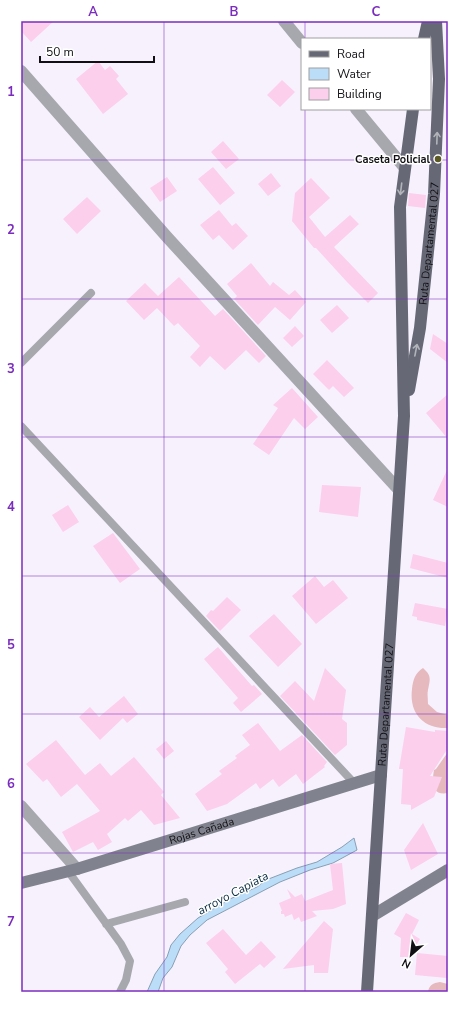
<svg xmlns="http://www.w3.org/2000/svg" width="469" height="1013" viewBox="0 0 469 1013" font-family="'Nunito Sans',sans-serif">
<rect width="100%" height="100%" fill="#f6f1fd"/>
<path fill="#e6b9be" d="M 423,668 C 432,676 430,679 428,690 C 427,694 428,699 428,704 L 437,712 L 448,715 L 448,728 C 423,729 409,713 412,689 C 413,680 415,673 423,668 Z
M 448,752 L 448,793 C 431,796 432,782 434,770 L 436,769 Z
M 440,982 L 448,984 L 448,992 L 428,992 C 429,985 433,983 440,982 Z"/>
<path fill="#bbddf8" stroke="#889fb4" d="M 354,838 L 357,850 L 333,863 L 310,870 L 280,882 L 207,920 L 190,935 L 181,946 L 172,967 L 163,978 L 158,992 L 147,992 L 155,974 L 167,957 L 171,945 L 180,934 L 198,918 L 230,899 L 257,887 L 266,880 L 297,868 L 317,862 L 342,847 Z"/>
<path fill="#fccfed" d="M 21,21 L 54,21 L 31,42 L 21,31 Z
M 98,61 L 105,70 L 110,66 L 119,76 L 116,79 L 128,94 L 103,114 L 76,79 Z
M 282,80 L 295,92 L 280,107 L 267,95 Z
M 223,141 L 239,159 L 226,169 L 211,152 Z
M 213,167 L 235,193 L 220,205 L 198,179 Z
M 271,173 L 281,186 L 268,196 L 258,184 Z
M 167,177 L 177,191 L 160,202 L 150,188 Z
M 311,178 L 330,198 L 309,217 L 325,237 L 350,215 L 359,224 L 334,247 L 378,293 L 368,303 L 347,282 L 316,248 L 314,248 L 292,221 L 295,193 Z
M 409,193 L 426,195 L 425,208 L 408,206 Z
M 87,197 L 101,211 L 77,234 L 63,219 Z
M 219,210 L 232,226 L 236,223 L 248,236 L 233,250 L 219,235 L 213,240 L 200,225 Z
M 251,263 L 270,286 L 273,282 L 289,295 L 295,290 L 306,302 L 290,320 L 275,307 L 258,325 L 234,299 L 237,296 L 227,284 Z
M 179,277 L 215,316 L 223,309 L 266,356 L 259,363 L 246,350 L 225,370 L 210,356 L 200,367 L 190,357 L 200,346 L 178,323 L 174,326 L 157,308 L 144,320 L 126,301 L 145,283 L 158,296 Z
M 337,305 L 349,318 L 332,333 L 320,320 Z
M 295,326 L 304,336 L 292,347 L 283,338 Z
M 433,334 L 448,344 L 448,363 L 430,349 Z
M 327,360 L 354,388 L 344,397 L 333,386 L 329,390 L 313,374 Z
M 292,388 L 318,417 L 305,429 L 294,418 L 269,455 L 253,444 L 278,408 L 273,405 Z
M 448,394 L 448,439 L 426,413 Z
M 448,468 L 448,507 L 433,500 Z
M 322,485 L 361,487 L 358,517 L 319,512 Z
M 68,505 L 79,522 L 63,532 L 52,515 Z
M 113,533 L 140,569 L 120,583 L 93,546 Z
M 413,554 L 448,563 L 448,578 L 410,568 Z
M 315,576 L 324,587 L 333,580 L 348,598 L 316,624 L 292,596 Z
M 227,597 L 241,610 L 220,631 L 206,616 L 211,610 L 213,611 Z
M 415,603 L 448,609 L 445,626 L 417,620 L 417,617 L 412,616 Z
M 274,614 L 302,644 L 278,667 L 249,636 Z
M 218,647 L 252,686 L 254,685 L 262,694 L 241,712 L 233,703 L 238,698 L 204,659 Z
M 325,668 L 346,690 L 342,719 L 347,723 L 347,745 L 335,755 L 280,696 L 295,681 L 314,701 Z
M 124,696 L 138,714 L 127,723 L 123,718 L 100,740 L 79,717 L 90,707 L 99,717 Z
M 258,723 L 280,751 L 302,735 L 327,762 L 324,766 L 325,767 L 303,784 L 296,774 L 279,787 L 273,779 L 260,789 L 256,783 L 227,804 L 207,811 L 195,794 L 222,774 L 219,771 L 237,758 L 235,756 L 250,745 L 242,735 Z
M 406,727 L 435,732 L 435,730 L 448,731 L 448,748 L 430,776 L 442,777 L 434,797 L 411,810 L 411,805 L 401,804 L 403,769 L 399,769 Z
M 56,740 L 85,775 L 100,763 L 111,776 L 134,757 L 164,792 L 161,795 L 180,818 L 154,825 L 141,810 L 128,821 L 125,818 L 107,834 L 112,842 L 98,850 L 93,842 L 73,852 L 62,832 L 100,811 L 77,784 L 61,797 L 47,779 L 43,782 L 26,764 Z
M 166,741 L 174,751 L 164,759 L 156,749 Z
M 423,823 L 438,854 L 411,870 L 404,850 Z
M 342,863 L 346,904 L 333,909 L 312,911 L 317,916 L 301,922 L 299,917 L 294,920 L 292,914 L 285,917 L 284,914 L 281,914 L 281,911 L 282,911 L 279,903 L 291,898 L 287,889 L 295,897 L 302,894 L 305,901 L 333,890 L 330,864 Z
M 406,913 L 419,920 L 412,934 L 420,939 L 409,957 L 400,957 L 401,938 L 394,934 Z
M 324,921 L 333,929 L 328,973 L 314,973 L 314,965 L 283,969 Z
M 223,929 L 246,955 L 261,941 L 276,957 L 264,968 L 260,964 L 235,984 L 225,972 L 228,969 L 206,943 Z
M 417,953 L 448,956 L 447,978 L 415,975 Z"/>
<g fill="none" stroke-linecap="round" stroke-linejoin="round">
<path stroke="#a6a8ae" stroke-width="8" d="M 21,363 L 91,293
M 21,426 L 354,783
M 68,871 L 121,944 L 130,961 L 126,980 L 120,992
M 106,924 L 185,902"/>
<path stroke="#a6a8ae" stroke-width="12" d="M 284,21 L 302,43
M 21,71 L 167,237 L 399,490
M 356,109 L 404,167
M 21,806 L 77,869"/>
<g stroke="#80838d" stroke-width="12">
<path id="s1" d="M 21,883 L 77,869 L 381,775"/>
<path d="M 372,916 L 448,870"/>
</g>
<g stroke="#666975" stroke-width="12">
<path d="M 424,39 L 428,21"/>
<path id="s2" d="M 409,390 L 420,328 L 434,194 L 439,79 L 436,21"/>
<path id="s3" d="M 367,992 L 404,416 L 400,207 L 413,109"/>
</g>
</g>
<defs><path id="oneway-shaft" d="M-6 0H5M1.5-3L5.5 0L1.5 3" fill="none" stroke-width="1.6" stroke-linecap="round" stroke-linejoin="round"/></defs>
<g stroke="#b2b4ba">
<use href="#oneway-shaft" transform="translate(437 138) rotate(-88)"/>
<use href="#oneway-shaft" transform="translate(401 189) rotate(97)"/>
<use href="#oneway-shaft" transform="translate(416 350) rotate(-79)"/>
</g>
<path fill="none" stroke="#7b2cbf" stroke-width="1" stroke-opacity="0.55" d="M 164,21 L 164,992M 305,21 L 305,39M 305,109 L 305,992M 21,160 L 448,160M 21,299 L 448,299M 21,437 L 448,437M 21,576 L 448,576M 21,714 L 448,714M 21,853 L 448,853"/>
<circle fill="#5b5926" stroke="#fff" stroke-width="1.5" cx="438" cy="159" r="4"/>
<g text-anchor="middle" stroke-width="3" stroke-linejoin="round" paint-order="stroke">
<g font-size="11" font-weight="bold" fill="#110f14" stroke="#fff" text-anchor="end">
<text x="430" y="163">Caseta Policial</text>
</g>
<g font-size="11" fill="#110f14" stroke="#fff">
<text dy="4" stroke="none"><textPath href="#s2" startOffset="148">Ruta Departamental 027</textPath></text>
<text dy="4" stroke="none"><textPath href="#s3" startOffset="288">Ruta Departamental 027</textPath></text>
<text dy="4" stroke="none"><textPath href="#s1" startOffset="188">Rojas Cañada</textPath></text>
</g>
<g font-size="12" font-style="italic" fill="#0b2d44" stroke="#fff">
<text transform="translate(233 893) rotate(-28)" y="4">arroyo Capiata</text>
</g>
</g>
<rect width="469" height="1013" fill="none" stroke="#ffffff" stroke-width="44"/>
<rect x="301" y="38" width="130" height="72" fill="#ffffff" stroke="#a09fa1"/>
<rect x="309" y="51" width="20" height="6" fill="#666975" stroke="#a09fa1"/>
<text x="337" y="58" font-size="12" fill="#110f14">Road</text>
<rect x="309" y="68" width="20" height="12" fill="#bbddf8" stroke="#a09fa1"/>
<text x="337" y="78" font-size="12" fill="#110f14">Water</text>
<rect x="309" y="88" width="20" height="12" fill="#fccfed" stroke="#a09fa1"/>
<text x="337" y="98" font-size="12" fill="#110f14">Building</text>
<g transform="translate(411 955) rotate(208)" stroke="#ffffff" stroke-width="3" paint-order="stroke">
<path d="M0-3L7 15L0 10L-7 15Z" fill="#110f14"/>
<text y="-6" font-size="11" font-weight="bold" text-anchor="middle" fill="#110f14">N</text>
</g>
<path d="M40 56v6h114v-6" fill="none" stroke="#110f14" stroke-width="2"/>
<text x="46" y="56" font-size="12" fill="#110f14" stroke="#ffffff" stroke-width="3" paint-order="stroke">50 m</text>
<rect x="22" y="22" width="425" height="969" fill="none" stroke="#7b2cbf" stroke-width="1.5"/>
<g font-size="13" text-anchor="middle" font-weight="bold" fill="#7b2cbf">
<text x="93" y="16">A</text>
<text x="234" y="16">B</text>
<text x="376" y="16">C</text>
<text x="11" y="96">1</text>
<text x="11" y="234">2</text>
<text x="11" y="373">3</text>
<text x="11" y="511">4</text>
<text x="11" y="649">5</text>
<text x="11" y="788">6</text>
<text x="11" y="926">7</text>
</g>
</svg>
